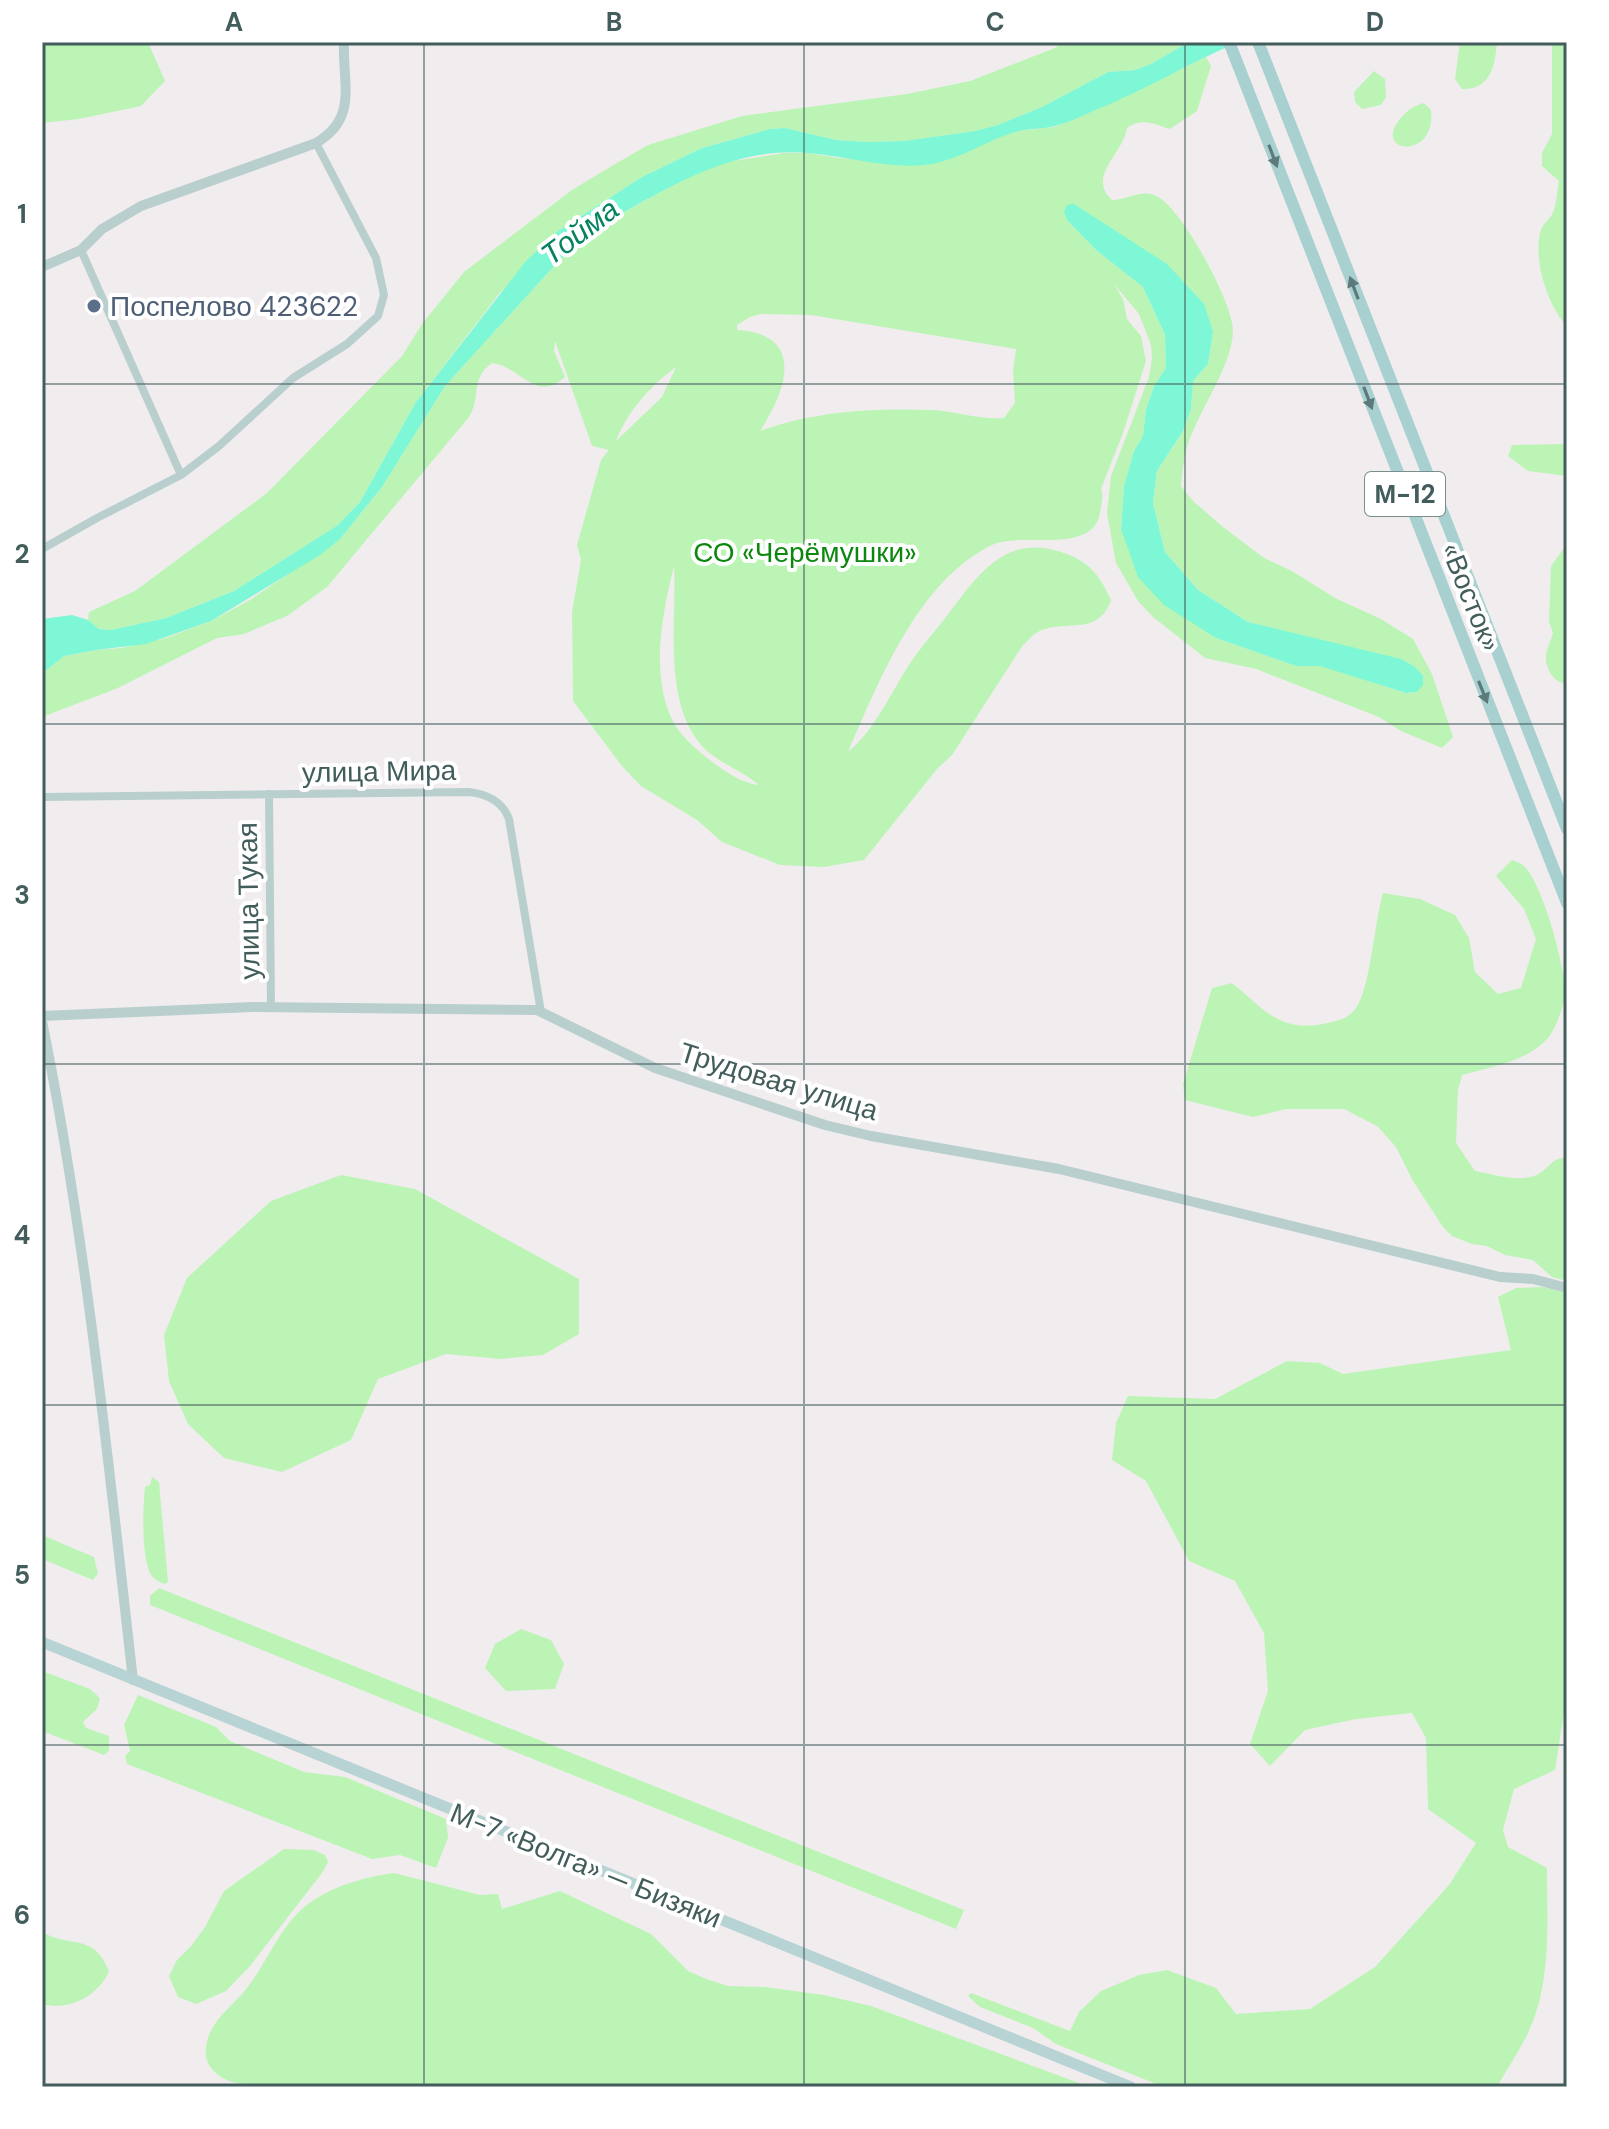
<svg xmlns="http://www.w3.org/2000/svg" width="1609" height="2129" viewBox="0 0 1609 2129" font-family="'DM Sans',sans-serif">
<rect width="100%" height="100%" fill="#f1edef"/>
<path fill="#bcf4b6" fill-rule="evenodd" d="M 42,42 L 148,42 L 165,81 L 141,106 L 79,119 L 42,123 Z
M 1063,42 L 1189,42 L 1151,64 L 1135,70 L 1108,72 L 1042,107 L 998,125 L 975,131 L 904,141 L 867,142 L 836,140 L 785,128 L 770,129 L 702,148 L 642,177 L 558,231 L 499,294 L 416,402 L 360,502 L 338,525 L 234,591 L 166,618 L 111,630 L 99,629 L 88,620 L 89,612 L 135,591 L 267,493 L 402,356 L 422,324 L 464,272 L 572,190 L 610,167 L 648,145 L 742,116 L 907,94 L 970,81 L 1055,48 Z
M 1460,42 L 1497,42 C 1495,66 1491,90 1462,89 L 1455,79 Z
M 1549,42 L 1567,42 L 1567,326 C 1547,306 1531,254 1542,227 C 1545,222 1551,218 1553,212 C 1557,203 1557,191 1559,181 L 1542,166 L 1542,153 L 1552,134 L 1552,47 Z
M 1206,57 L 1211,66 L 1197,111 L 1170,129 C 1155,124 1141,117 1127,128 C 1124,153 1086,176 1112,200 C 1126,200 1140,190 1154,195 C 1179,202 1233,303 1233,330 C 1233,368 1193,417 1185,455 C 1183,465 1182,476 1181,486 L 1193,501 L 1223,527 L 1264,558 L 1292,571 L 1335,598 L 1381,619 L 1413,639 L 1432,674 L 1453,737 L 1442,748 L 1401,731 L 1379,717 L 1256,669 L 1205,658 L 1153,617 L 1138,601 L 1116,563 L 1107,513 L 1111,476 L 1149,377 L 1152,358 L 1151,345 L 1139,314 L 1114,284 L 1123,299 L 1127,319 L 1141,336 L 1146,361 L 1123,433 L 1101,489 C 1104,497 1101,504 1100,513 C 1092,556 1021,531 992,545 C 918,581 879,681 848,752 C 875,730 891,692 911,662 C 923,644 939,627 952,609 C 980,572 1007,534 1061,552 C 1089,561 1099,574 1111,600 C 1098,638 1064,618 1038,632 C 1033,634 1028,641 1023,645 L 952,755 L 937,769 L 864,860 L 824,867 L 780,865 L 722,842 L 697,820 L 641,786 L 622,766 L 573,701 L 572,612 L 581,560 L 577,545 L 601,460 L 609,450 L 592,446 L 555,341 L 554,351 L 565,377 C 536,404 522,367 492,363 C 469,380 482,396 469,417 L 327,587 L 287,616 L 244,634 L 217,638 L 118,688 L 42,717 L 42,674 L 64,656 L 96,650 L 121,648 L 166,638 L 211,621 L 250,600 L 340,539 L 382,487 L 445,386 L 576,242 L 588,232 L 697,172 L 727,162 L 784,153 L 809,153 L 839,158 L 924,165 L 947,160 L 995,138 L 1018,131 L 1054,127 L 1091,112 ZM 1064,212 L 1213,332 L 1208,364 L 1193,381 L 1191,409 L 1183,431 L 1157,471 L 1153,503 L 1165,552 L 1198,590 L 1248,622 L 1321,641 L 1417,692 L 1405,693 L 1320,665 L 1296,666 L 1216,638 L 1121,529 L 1124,486 L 1134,451 L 1143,436 L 1146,410 L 1154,386 L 1166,368 L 1165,335 L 1143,287 L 1096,250 L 1067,220 ZM 761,314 L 811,315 L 1016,349 L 1013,371 L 1015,403 L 1004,418 C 979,420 956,411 931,410 C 874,408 814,411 760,431 C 787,390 806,334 737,330 L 737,325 L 750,317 ZM 676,367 L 662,397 L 616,441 C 627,412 651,385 676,367 ZM 674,566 C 677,622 661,708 707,751 C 722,764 744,772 759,785 C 741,783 724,771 710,760 C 698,751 682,737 675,725 C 649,679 662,614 674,566 Z
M 1374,71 L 1385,79 L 1386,97 L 1381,105 L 1362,109 L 1355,102 L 1354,92 Z
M 1424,103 L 1431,110 C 1437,160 1373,154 1399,120 C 1407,111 1412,106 1424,103 Z
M 1567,444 L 1567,476 L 1528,471 L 1508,456 L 1512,445 Z
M 1567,544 L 1567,685 L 1556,680 L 1550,673 L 1546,663 L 1546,653 L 1553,633 L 1549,622 L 1551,566 Z
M 1512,860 C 1516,862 1520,863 1523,865 C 1542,881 1566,968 1565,994 C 1564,1006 1555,1031 1547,1039 C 1526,1062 1490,1067 1462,1075 L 1458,1090 L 1456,1143 L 1475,1171 C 1493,1174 1515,1182 1534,1176 C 1549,1171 1548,1159 1567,1157 L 1567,1281 L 1552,1277 L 1533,1260 L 1505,1255 L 1487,1246 L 1472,1244 L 1452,1236 L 1443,1227 L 1413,1181 L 1396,1147 L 1377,1126 L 1344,1109 L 1286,1109 L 1253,1117 L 1185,1100 L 1183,1084 L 1212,988 L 1232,983 C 1264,1009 1279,1032 1323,1024 C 1335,1021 1348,1020 1356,1008 C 1371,986 1374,923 1383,893 L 1420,899 L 1455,915 L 1469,938 L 1475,972 L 1498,994 L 1521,988 L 1536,939 L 1524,909 L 1496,876 Z
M 341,1175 L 415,1189 L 579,1279 L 579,1334 L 543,1355 L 501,1359 L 446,1354 L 378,1379 L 351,1440 L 282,1472 L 224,1458 L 188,1424 L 169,1381 L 164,1335 L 187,1278 L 271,1201 Z
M 1543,1287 L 1567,1293 L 1567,1693 L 1555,1770 L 1514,1789 L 1503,1830 L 1508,1847 L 1547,1868 C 1547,1922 1552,1983 1528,2033 C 1519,2052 1507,2069 1497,2087 L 1164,2087 L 1056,2044 L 1033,2028 L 980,2007 L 968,1996 L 971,1993 L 1070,2031 L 1079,2012 L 1101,1991 L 1139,1975 L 1167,1970 L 1216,1988 L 1236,2014 L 1310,2009 L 1375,1967 L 1449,1885 L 1476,1843 L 1428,1809 L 1426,1738 L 1412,1713 L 1356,1719 L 1305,1730 L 1270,1766 L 1250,1744 L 1268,1691 L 1264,1633 L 1235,1581 L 1189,1561 L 1146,1481 L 1112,1460 L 1116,1423 L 1128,1396 L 1215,1399 L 1287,1361 L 1320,1363 L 1343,1374 L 1511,1350 L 1498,1297 L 1516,1288 Z
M 152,1477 L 159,1482 L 168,1582 L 165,1584 C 159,1582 153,1579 150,1573 C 141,1554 143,1507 145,1487 L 150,1485 Z
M 42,1535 L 94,1557 L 98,1573 L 93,1580 L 42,1559 Z
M 159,1588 L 964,1910 L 956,1929 L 150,1605 L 150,1596 Z
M 521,1629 L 551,1640 L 564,1664 L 555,1689 L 506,1691 L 485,1668 L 495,1644 Z
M 42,1671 L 90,1689 L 100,1698 L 97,1709 L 83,1722 L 86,1728 L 109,1736 L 109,1751 L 104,1755 L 42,1731 Z
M 138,1695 L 216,1727 L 230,1741 L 304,1772 L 345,1777 L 446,1819 L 448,1838 L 436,1868 L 400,1855 L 372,1859 L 127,1764 L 125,1756 L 130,1751 L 124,1725 Z
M 284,1849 L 314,1850 L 325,1855 L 328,1862 L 322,1873 L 250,1966 L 226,1991 L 196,2004 L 178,1997 L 169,1976 L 177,1960 L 192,1945 L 205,1927 L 224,1891 Z
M 394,1873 L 480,1895 L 498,1894 L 502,1909 L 560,1891 L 651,1934 L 688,1971 L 709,1980 L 728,1986 L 765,1987 L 824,1995 L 871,2006 L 1090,2087 L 268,2087 C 248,2083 227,2087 212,2069 C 203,2059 205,2047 209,2035 C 217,2015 235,2004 247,1988 C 268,1961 281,1924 308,1904 C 332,1886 365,1877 394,1873 Z
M 42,1932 C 72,1949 93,1932 109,1971 C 98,1997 68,2011 42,2004 Z"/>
<path fill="#7df7d5" d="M 1189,42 L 1239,42 C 1188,63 1142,92 1091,112 C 1078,118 1064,124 1051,127 C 1039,129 1026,129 1015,132 C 991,139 970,153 947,160 C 905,175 851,156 808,153 C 724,146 659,195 588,232 L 576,242 L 445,386 L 382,487 L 340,539 L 320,555 L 211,621 L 146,644 L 96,650 L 64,656 L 42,674 L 42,619 L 72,615 L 88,620 L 99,629 L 111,630 L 166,618 L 234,591 L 338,525 L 360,502 L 416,402 L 526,261 L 558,231 L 642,177 L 702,148 L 770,129 L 785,128 L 836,140 L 867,142 L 904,141 L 975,131 L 998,125 L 1042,107 L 1108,72 L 1135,70 L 1151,64 Z
M 1074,204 L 1167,264 L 1204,304 L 1213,332 L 1208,364 L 1193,381 L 1191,409 L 1183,431 L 1157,471 L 1153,503 L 1165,552 L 1198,590 L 1248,622 L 1401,659 L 1415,667 L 1423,676 L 1423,685 L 1417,692 L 1406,693 L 1320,666 L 1296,666 L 1216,638 L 1164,605 L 1138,577 L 1121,529 L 1124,486 L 1134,451 L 1143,436 L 1146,410 L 1154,386 L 1166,368 L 1165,335 L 1143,287 L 1096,250 L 1067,220 L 1064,212 L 1067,205 Z"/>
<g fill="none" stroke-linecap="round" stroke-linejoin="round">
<path stroke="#b9cfce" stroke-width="8" d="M 81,250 L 181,475
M 42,549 L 97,518 L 181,475 L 219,446 L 293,378 L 347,344 L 378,316 L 384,295 L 376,258 L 316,143
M 269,794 L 271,1007
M 42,797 L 469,792 C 487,794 503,802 509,819 L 541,1012"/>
<path stroke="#b9cfce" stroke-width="10" d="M 42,267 L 81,250 L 102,229 L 141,206 L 316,143 C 359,118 342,83 344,42
M 42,1016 L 253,1007 L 537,1010 L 655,1068 L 825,1125 L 871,1136 L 1059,1169 L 1500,1277 L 1533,1279 L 1567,1288
M 42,1021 C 86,1238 108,1460 133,1680"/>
<path stroke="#b8d3d4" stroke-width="11" d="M 42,1642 L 1131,2087"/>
<path stroke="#a9d0d0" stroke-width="12" d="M 1229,42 L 1567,903
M 1258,42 L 1567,829"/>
</g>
<defs><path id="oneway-solid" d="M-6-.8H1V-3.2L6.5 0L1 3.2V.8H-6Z" transform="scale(2)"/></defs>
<g fill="#5c7a7a">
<use href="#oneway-solid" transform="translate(1273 156) rotate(69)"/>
<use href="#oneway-solid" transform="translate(1354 288) rotate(-111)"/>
<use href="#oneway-solid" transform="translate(1368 398) rotate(69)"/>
<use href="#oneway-solid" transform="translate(1483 692) rotate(68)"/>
</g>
<path fill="none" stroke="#435d5d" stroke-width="2" stroke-opacity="0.55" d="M 424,42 L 424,2087M 804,42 L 804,2087M 1185,42 L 1185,2087M 42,384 L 1567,384M 42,724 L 1567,724M 42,1064 L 1567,1064M 42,1405 L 1567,1405M 42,1745 L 1567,1745"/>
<circle fill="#5c6f8a" stroke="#fff" stroke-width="3" cx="94" cy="306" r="8"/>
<g text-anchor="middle" stroke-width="8" stroke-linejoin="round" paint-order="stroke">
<rect fill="#fff" stroke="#7b8e8e" stroke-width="2" x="1365" y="472" width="80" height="44" rx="6"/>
<g font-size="26" font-weight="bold" fill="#435d5d">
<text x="1405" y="503">М-12</text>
</g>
<g font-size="28" fill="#4e5e75" stroke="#fff" text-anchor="start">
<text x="110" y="316">Поспелово 423622</text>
</g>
<g font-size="28" fill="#0b880d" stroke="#fff">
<text x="805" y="562">СО «Черёмушки»</text>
</g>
<g font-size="28" fill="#435d5d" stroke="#fff">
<text transform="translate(1471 597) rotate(68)" y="10">«Восток»</text>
<text transform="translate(379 771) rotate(-1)" y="10">улица Мира</text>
<text transform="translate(248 901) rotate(-91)" y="10">улица Тукая</text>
<text transform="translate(779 1081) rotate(17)" y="10">Трудовая улица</text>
<text transform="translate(586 1865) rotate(22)" y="10">М-7 «Волга» — Бизяки</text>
</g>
<g font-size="30" font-style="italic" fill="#058361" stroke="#fff">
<text transform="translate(580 232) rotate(-37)" y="10">Тойма</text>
</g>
</g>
<rect width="1609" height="2129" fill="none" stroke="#ffffff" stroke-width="88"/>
<rect x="44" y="44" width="1521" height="2041" fill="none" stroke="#435d5d" stroke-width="3"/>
<g font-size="26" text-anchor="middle" font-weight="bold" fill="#435d5d">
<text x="234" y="31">A</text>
<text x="614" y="31">B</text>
<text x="995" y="31">C</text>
<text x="1375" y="31">D</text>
<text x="22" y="223">1</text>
<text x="22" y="563">2</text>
<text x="22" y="904">3</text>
<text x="22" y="1244">4</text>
<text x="22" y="1584">5</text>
<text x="22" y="1924">6</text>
</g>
</svg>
